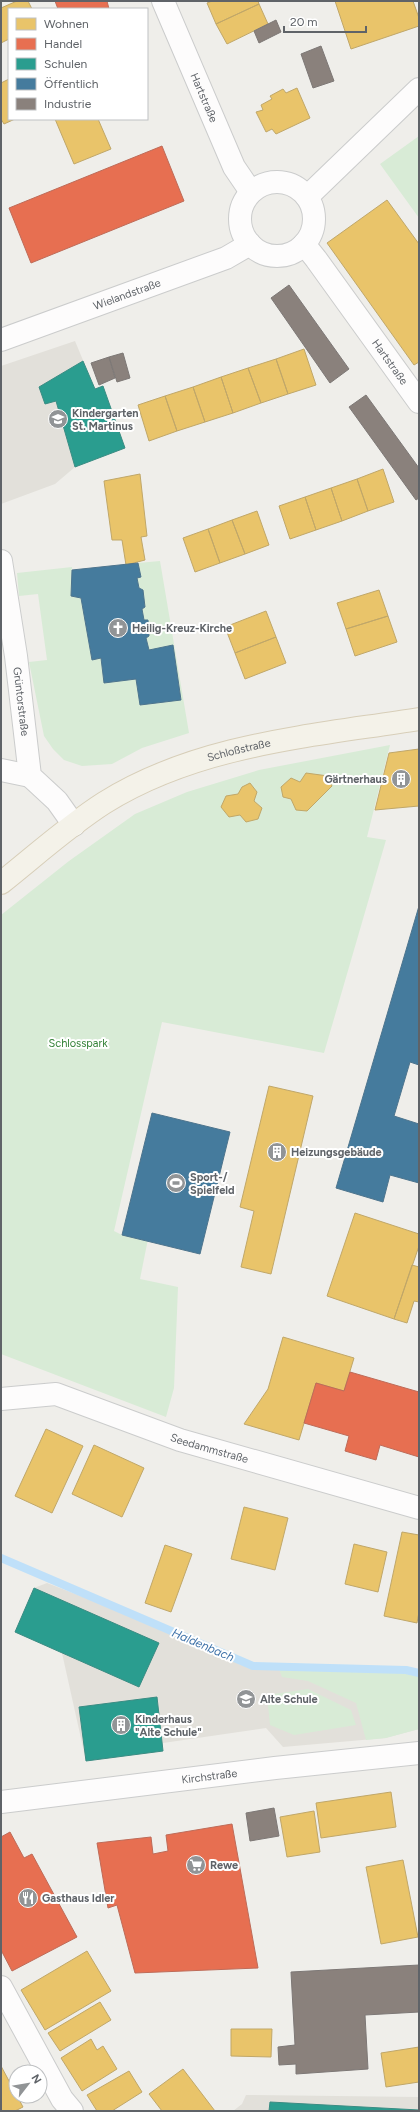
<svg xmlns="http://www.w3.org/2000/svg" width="420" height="2112" viewBox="0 0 420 2112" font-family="Figtree,sans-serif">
<rect width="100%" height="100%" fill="#efeeea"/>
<path fill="#e2e0da" d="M 75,341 L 95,389 L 103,386 L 125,448 L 75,467 L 55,484 L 1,504 L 1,366 Z
M 47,1583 L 253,1663 L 419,1670 L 419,1729 L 385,1738 L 283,1747 L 266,1728 L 163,1743 L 163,1751 L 86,1761 L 62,1653 L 15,1632 L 34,1588 Z
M 246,2095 L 419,2097 L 419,2111 L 233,2111 L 242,2104 Z"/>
<path fill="#d8ebd6" d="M 419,136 L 419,218 L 380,164 Z
M 160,561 L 189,733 L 142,748 L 112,764 L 82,766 L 64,760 L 53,749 L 44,736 L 29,662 L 47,660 L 38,594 L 19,596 L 17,573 L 72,567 L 71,596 L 81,598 L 92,660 L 101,658 L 104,683 L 136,679 L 140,705 L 181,699 L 173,646 L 149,650 L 146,638 L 149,636 L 148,620 L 144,620 L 142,609 L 145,607 L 143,590 L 139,588 L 137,578 L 141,577 L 138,563 Z
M 390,745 L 367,837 L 386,840 L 324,1053 L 162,1022 L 114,1231 L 122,1235 L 148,1239 L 140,1279 L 178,1287 L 174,1388 L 166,1417 L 1,1354 L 1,915 L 69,861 L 135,814 L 187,792 L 259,770 Z
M 277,1663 L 374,1667 L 419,1672 L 419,1729 L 386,1738 L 366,1740 L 356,1703 L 308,1681 L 282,1677 Z
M 308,1689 L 351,1710 L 356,1725 L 294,1735 L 270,1725 L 267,1695 Z"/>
<path fill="#e9c46a" stroke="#c0a769" d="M 17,1 L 28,1 L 32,9 L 9,9 L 9,39 L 1,43 L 1,8 Z
M 212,1 L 258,1 L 259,4 L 216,24 L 207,3 Z
M 335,1 L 413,1 L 419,18 L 419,26 L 351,49 Z
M 259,4 L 268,24 L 227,44 L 216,24 Z
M 9,79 L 9,119 L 15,119 L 4,124 L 1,119 L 1,83 Z
M 297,88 L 310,118 L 276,134 L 272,129 L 266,132 L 256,112 L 263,110 L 261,105 L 272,99 L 270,96 L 283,89 L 286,93 Z
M 55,119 L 98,119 L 111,149 L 74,164 Z
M 387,200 L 419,244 L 419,362 L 414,365 L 327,243 Z
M 304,349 L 316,385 L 288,394 L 276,359 Z
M 276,359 L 288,394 L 261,403 L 248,368 Z
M 248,368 L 261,403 L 233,413 L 221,377 Z
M 221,377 L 233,413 L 205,422 L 193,387 Z
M 193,387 L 205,422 L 177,431 L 165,396 Z
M 165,396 L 177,431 L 149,441 L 138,405 Z
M 383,469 L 394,502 L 368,511 L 357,479 Z
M 140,474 L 147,536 L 141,537 L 145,560 L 126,565 L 122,540 L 112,540 L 104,481 Z
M 357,479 L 368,511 L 342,521 L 331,488 Z
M 331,488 L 342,521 L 316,530 L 305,497 Z
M 305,497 L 316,530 L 290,539 L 279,506 Z
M 257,511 L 269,545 L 245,554 L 232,520 Z
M 232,520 L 245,554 L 220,563 L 208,529 Z
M 208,529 L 220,563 L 195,572 L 183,538 Z
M 379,590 L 388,616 L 346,629 L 337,603 Z
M 266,611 L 276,637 L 235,653 L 225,627 Z
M 388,616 L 397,642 L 355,656 L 346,629 Z
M 276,637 L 286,663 L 245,679 L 235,653 Z
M 419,749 L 419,806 L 375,810 L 389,753 Z
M 306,773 L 328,776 L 332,786 L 307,811 L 296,810 L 291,799 L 283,797 L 281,787 L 291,778 L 300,782 Z
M 250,783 L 257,792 L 254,801 L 262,808 L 258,819 L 246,822 L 240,815 L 229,817 L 221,807 L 226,796 L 238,794 L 242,787 Z
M 269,1086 L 313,1096 L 271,1274 L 241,1267 L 254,1211 L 240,1207 Z
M 355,1213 L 419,1234 L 419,1246 L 394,1319 L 327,1296 Z
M 412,1265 L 419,1267 L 419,1302 L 414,1301 L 407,1323 L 394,1319 Z
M 283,1337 L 354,1358 L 344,1391 L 316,1383 L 299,1440 L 244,1424 L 268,1389 Z
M 46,1429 L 83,1446 L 52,1513 L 15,1496 Z
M 94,1445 L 144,1468 L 122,1517 L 72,1494 Z
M 244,1507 L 288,1518 L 275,1570 L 231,1559 Z
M 402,1532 L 419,1535 L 419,1612 L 417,1623 L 384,1616 Z
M 354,1544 L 387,1552 L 378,1592 L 345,1584 Z
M 165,1545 L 192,1554 L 171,1612 L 145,1603 Z
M 391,1792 L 396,1827 L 321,1838 L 316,1803 Z
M 314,1811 L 320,1852 L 287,1857 L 280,1817 Z
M 403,1860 L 418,1937 L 381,1944 L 366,1867 Z
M 87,1951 L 111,1991 L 45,2030 L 21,1990 Z
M 100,2002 L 111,2020 L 60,2051 L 48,2033 Z
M 231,2029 L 272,2029 L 271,2057 L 231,2056 Z
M 91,2039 L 97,2050 L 103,2046 L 117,2069 L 82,2091 L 61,2058 Z
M 419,2047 L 419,2082 L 386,2087 L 381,2053 Z
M 1,2066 L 23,2107 L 15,2111 L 1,2111 Z
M 183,2069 L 215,2111 L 162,2111 L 149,2094 Z
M 129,2071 L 142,2092 L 112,2111 L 97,2111 L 87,2095 Z"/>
<path fill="#e76f51" stroke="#be6b58" d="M 55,1 L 107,1 L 109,9 L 58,9 Z
M 162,146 L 184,201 L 31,263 L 9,208 Z
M 350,1372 L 419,1392 L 419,1457 L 380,1445 L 376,1460 L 345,1451 L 349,1436 L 304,1423 L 316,1383 L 344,1391 Z
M 232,1824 L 258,1968 L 135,1973 L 117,1905 L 108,1908 L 97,1843 L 151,1837 L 153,1854 L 168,1851 L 166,1835 Z
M 10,1832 L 24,1858 L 32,1854 L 77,1937 L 12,1971 L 1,1950 L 1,1837 Z"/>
<path fill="#2a9d8f" stroke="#3a8c83" d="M 83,361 L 95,389 L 103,386 L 125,448 L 75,467 L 56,401 L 45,404 L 39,387 Z
M 34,1588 L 159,1643 L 139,1687 L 15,1632 Z
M 157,1697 L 163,1751 L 86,1761 L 79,1707 Z
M 270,2102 L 419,2110 L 419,2111 L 269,2111 Z"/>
<path fill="#457b9d" stroke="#4d748d" d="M 138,563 L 141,577 L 137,578 L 139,588 L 143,590 L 145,607 L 142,609 L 144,620 L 148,620 L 149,636 L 146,638 L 149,650 L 173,645 L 181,700 L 140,705 L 136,679 L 104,683 L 101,658 L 92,660 L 81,598 L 71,596 L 72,570 Z
M 419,906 L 419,1065 L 410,1062 L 394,1116 L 419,1124 L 419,1183 L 390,1175 L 383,1202 L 336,1188 Z
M 152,1113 L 230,1132 L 200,1254 L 122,1235 Z"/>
<path fill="#8a817c" stroke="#7d7876" d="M 276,20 L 281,32 L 259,43 L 254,31 Z
M 321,46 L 334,81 L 313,88 L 301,54 Z
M 289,285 L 349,369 L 330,383 L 271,298 Z
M 123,353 L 130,378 L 117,382 L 109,357 Z
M 109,357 L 115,378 L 99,385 L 91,363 Z
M 366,395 L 419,468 L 419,498 L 416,500 L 349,407 Z
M 274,1808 L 279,1836 L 250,1841 L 246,1813 Z
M 419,1965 L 419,2012 L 365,2015 L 368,2069 L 296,2074 L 296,2064 L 279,2065 L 278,2047 L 295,2045 L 291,1972 Z"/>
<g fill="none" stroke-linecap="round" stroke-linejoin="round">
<path stroke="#bfe0f9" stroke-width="8" d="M 1,1558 L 253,1666 L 406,1670 L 419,1673"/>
<defs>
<g id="minor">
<path id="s1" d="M 163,1 L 234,167 L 251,192"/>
<circle cx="277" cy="219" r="37"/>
<path d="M 307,197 L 419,89"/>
<path id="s2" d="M 304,244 L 316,259 L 419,402"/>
<path id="s3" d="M 1,340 L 226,258 L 250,244"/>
<path id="s4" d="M 1,561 L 16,656 L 30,776 L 57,801 L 74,825"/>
<path d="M 1,770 L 30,776"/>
<path id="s5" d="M 1,1399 L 56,1394 L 180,1440 L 419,1508"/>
<path id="s6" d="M 1,1802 L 275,1768 L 419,1753"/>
<path d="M 1,1987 L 62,2099 L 72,2111"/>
</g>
<g id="major">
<path id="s7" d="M 1,883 C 35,856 68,826 104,803 C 198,744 313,736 419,719"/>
</g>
</defs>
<use href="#minor" stroke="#cbcccc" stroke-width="24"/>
<use href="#major" stroke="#d7ceb8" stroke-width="24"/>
<use href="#minor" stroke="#fdfcfc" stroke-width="22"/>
<use href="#major" stroke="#f4f2e9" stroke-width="22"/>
</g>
<defs>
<symbol id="school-disc" viewBox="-11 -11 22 22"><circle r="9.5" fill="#919496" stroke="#fff"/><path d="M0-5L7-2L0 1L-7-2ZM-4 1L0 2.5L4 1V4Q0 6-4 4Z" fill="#fff"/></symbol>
<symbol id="church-disc" viewBox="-11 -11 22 22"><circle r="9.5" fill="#919496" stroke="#fff"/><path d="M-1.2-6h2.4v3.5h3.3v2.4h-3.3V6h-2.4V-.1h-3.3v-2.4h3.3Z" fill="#fff"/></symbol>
<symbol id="building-disc" viewBox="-11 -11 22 22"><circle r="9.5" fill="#919496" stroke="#fff"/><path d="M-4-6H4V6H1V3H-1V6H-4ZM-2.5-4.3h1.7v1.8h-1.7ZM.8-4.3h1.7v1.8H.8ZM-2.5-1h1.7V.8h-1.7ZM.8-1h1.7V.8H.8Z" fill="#fff"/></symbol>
<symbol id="stadium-disc" viewBox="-11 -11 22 22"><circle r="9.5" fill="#919496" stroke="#fff"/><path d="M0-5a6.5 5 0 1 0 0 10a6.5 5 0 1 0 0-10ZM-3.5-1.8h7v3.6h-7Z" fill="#fff"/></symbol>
<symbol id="supermarket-disc" viewBox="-11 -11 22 22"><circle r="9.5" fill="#919496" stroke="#fff"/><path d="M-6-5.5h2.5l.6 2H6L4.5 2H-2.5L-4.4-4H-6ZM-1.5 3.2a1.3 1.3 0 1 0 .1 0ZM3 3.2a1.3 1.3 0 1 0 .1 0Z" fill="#fff"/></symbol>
<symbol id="restaurant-disc" viewBox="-11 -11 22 22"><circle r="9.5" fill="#919496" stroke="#fff"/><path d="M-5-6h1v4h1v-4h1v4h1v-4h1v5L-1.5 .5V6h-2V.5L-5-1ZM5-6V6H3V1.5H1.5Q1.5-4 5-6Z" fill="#fff"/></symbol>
</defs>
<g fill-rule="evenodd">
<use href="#school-disc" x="47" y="408" width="22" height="22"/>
<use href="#church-disc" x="107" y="617" width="22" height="22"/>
<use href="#building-disc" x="390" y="768" width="22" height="22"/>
<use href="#building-disc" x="266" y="1141" width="22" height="22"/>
<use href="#stadium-disc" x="165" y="1172" width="22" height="22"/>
<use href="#school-disc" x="235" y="1688" width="22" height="22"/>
<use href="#building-disc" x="110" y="1714" width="22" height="22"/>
<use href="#supermarket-disc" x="185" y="1854" width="22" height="22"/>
<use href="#restaurant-disc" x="17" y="1887" width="22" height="22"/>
</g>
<g text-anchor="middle" stroke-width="4" stroke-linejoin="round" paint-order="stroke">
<g font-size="11" fill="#5f6368" stroke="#fff">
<text dy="4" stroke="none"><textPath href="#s1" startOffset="105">Hartstraße</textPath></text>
<text dy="4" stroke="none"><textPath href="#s3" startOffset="134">Wielandstraße</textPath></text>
<text dy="4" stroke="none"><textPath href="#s2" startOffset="146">Hartstraße</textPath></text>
<text dy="4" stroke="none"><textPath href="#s4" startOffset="142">Grüntorstraße</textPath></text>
<text dy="4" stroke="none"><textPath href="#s7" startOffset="276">Schloßstraße</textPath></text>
<text dy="4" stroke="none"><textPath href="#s5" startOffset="218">Seedammstraße</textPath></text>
<text dy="4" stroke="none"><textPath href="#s6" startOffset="210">Kirchstraße</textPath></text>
</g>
<g font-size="11" font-weight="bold" fill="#5f6368" stroke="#fff" text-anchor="start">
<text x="72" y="417">Kindergarten<tspan x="72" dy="13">St. Martinus</tspan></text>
<text x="132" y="632">Heilig-Kreuz-Kirche</text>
<text x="387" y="783" text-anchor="end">Gärtnerhaus</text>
<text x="291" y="1156">Heizungsgebäude</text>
<text x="190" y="1181">Sport-/<tspan x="190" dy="13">Spielfeld</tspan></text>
<text x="260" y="1703">Alte Schule</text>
<text x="135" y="1723">Kinderhaus<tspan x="135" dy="13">"Alte Schule"</tspan></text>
<text x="210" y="1869">Rewe</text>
<text x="42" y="1902">Gasthaus Idler</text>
</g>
<g font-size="11" fill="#348238" stroke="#fff">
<text x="78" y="1047">Schlosspark</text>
</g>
<g font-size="12" font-style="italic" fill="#4174aa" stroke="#fff">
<text transform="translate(203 1645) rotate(23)" y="4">Haldenbach</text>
</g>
</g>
<rect width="420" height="2112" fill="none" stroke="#5f6368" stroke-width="4"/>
<rect x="8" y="8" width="140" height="112" fill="#ffffff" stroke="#bfc1c3"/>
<rect x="16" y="18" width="20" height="12" fill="#e9c46a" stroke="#bfc1c3"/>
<text x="44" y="28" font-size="12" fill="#5f6368">Wohnen</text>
<rect x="16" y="38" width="20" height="12" fill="#e76f51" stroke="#bfc1c3"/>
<text x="44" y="48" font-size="12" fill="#5f6368">Handel</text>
<rect x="16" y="58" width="20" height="12" fill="#2a9d8f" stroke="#bfc1c3"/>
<text x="44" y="68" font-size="12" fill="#5f6368">Schulen</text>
<rect x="16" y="78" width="20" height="12" fill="#457b9d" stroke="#bfc1c3"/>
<text x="44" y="88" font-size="12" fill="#5f6368">Öffentlich</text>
<rect x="16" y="98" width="20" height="12" fill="#8a817c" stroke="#bfc1c3"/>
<text x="44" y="108" font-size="12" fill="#5f6368">Industrie</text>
<g transform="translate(28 2084) rotate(59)"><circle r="19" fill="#ffffff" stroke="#bfc1c3"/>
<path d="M0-3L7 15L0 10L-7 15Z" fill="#919496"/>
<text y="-6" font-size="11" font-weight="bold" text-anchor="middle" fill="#5f6368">N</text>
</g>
<path d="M284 26v6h82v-6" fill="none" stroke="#5f6368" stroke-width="2"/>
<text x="290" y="26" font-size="12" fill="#5f6368" stroke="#ffffff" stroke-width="3" paint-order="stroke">20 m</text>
</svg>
